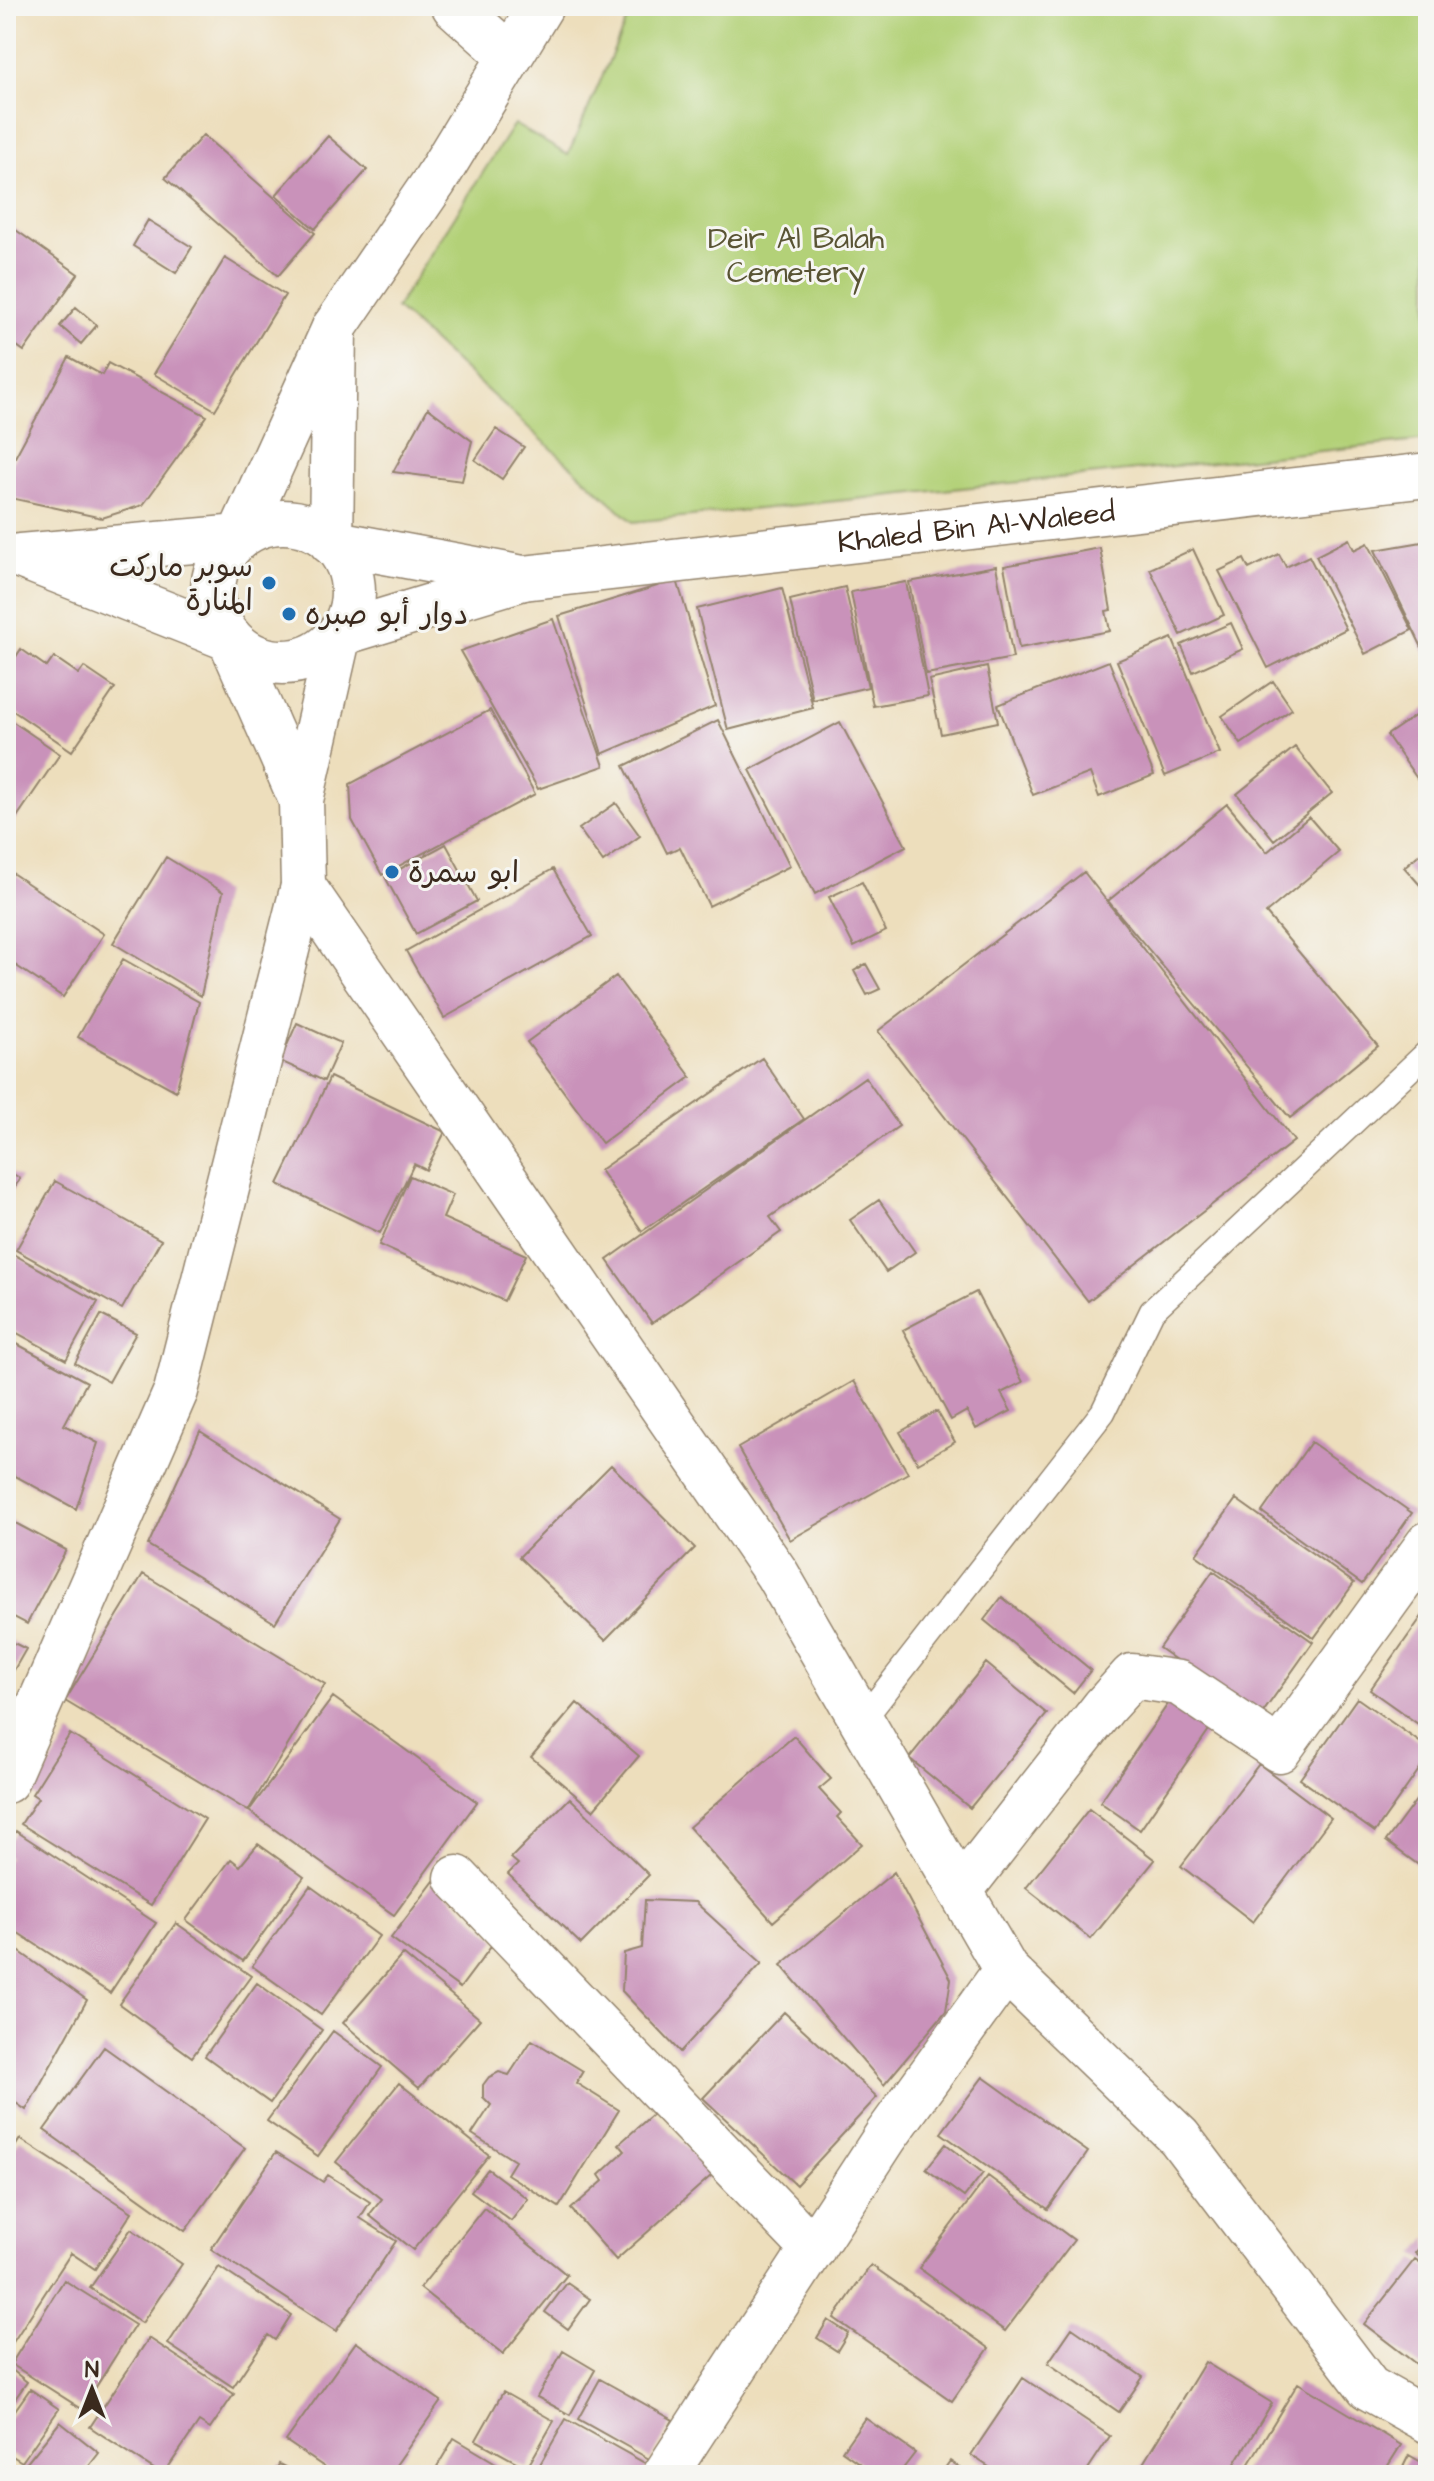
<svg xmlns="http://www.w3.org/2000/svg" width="1434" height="2481" viewBox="0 0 1434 2481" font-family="'Architects Daughter','Playpen Sans Arabic',sans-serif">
<rect width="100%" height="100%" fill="#f6f6f2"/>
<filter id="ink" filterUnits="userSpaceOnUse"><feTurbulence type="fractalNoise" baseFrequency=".0125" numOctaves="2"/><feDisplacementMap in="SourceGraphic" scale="16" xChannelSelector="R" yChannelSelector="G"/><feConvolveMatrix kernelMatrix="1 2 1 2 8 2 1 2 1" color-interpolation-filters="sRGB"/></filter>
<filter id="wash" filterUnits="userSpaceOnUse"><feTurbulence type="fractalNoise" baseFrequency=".006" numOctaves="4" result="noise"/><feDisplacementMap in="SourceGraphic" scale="32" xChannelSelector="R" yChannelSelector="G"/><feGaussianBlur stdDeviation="1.8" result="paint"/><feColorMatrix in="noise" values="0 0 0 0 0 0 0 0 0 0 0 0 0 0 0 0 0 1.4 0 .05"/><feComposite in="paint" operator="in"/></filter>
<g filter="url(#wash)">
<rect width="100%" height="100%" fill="#eddebc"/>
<path fill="#b3d178" stroke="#777e4b" stroke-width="2" d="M 633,6 L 1428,6 L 1428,440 L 633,522 L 396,308 L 514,124 L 568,155 Z"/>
<g id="blocks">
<path fill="#c992ba" d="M 203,135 L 315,233 L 278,276 L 165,178 Z
M 328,136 L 367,170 L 315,229 L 276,195 Z
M 148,220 L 192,247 L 176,273 L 133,246 Z
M 6,223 L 78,274 L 24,351 L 6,338 Z
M 225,258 L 285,295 L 215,410 L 154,374 Z
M 76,307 L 97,325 L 81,344 L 60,326 Z
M 69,357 L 102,375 L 108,363 L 207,416 L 143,505 L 102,518 L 6,497 L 6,474 Z
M 428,408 L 472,441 L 462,481 L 393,472 Z
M 496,429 L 524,447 L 502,479 L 475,460 Z
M 1349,539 L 1354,550 L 1368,543 L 1412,630 L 1365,654 L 1316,556 Z
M 1428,541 L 1428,660 L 1375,550 Z
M 1100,548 L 1111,610 L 1106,611 L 1110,631 L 1019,648 L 1004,566 Z
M 1193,549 L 1224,615 L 1181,635 L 1150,569 Z
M 1279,554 L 1286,567 L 1309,556 L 1346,629 L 1268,668 L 1219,571 L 1244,559 L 1249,569 Z
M 996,566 L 1013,658 L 926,674 L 909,582 Z
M 677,580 L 715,706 L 602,754 L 559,616 Z
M 906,582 L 928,696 L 873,706 L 851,592 Z
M 845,587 L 868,687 L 813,700 L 790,600 Z
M 782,588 L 813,708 L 728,730 L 697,609 Z
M 553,619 L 604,766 L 538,789 L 460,651 Z
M 1231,623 L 1243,649 L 1193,672 L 1181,645 Z
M 1172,638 L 1220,753 L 1165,776 L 1117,661 Z
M 21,649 L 47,667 L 54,657 L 79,674 L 84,667 L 115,688 L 72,751 L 6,706 L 6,672 Z
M 1109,661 L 1154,775 L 1099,797 L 1090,773 L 1033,795 L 998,705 Z
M 987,667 L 998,722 L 941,734 L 929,680 Z
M 1273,681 L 1292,709 L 1241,744 L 1222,716 Z
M 1428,707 L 1428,774 L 1418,780 L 1387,735 Z
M 490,710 L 535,794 L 382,875 L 352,820 L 350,784 Z
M 6,717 L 60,754 L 6,833 Z
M 718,720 L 790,866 L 709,906 L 680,847 L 667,853 L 624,766 Z
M 840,722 L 906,846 L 815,894 L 750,770 Z
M 1295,747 L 1332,793 L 1274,840 L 1237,794 Z
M 616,803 L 640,836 L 603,862 L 579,829 Z
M 1227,804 L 1267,852 L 1309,817 L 1339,852 L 1266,913 L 1378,1046 L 1290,1118 L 1108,901 Z
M 446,844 L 477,901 L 416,934 L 385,877 Z
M 1428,847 L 1428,894 L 1404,867 Z
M 166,857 L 223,892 L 201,996 L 113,943 Z
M 6,869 L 104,934 L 63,997 L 6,959 Z
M 553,869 L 592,936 L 444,1018 L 406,951 Z
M 1084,872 L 1294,1141 L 1088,1301 L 878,1031 Z
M 862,882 L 886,931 L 854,947 L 829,897 Z
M 123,959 L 199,1002 L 176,1091 L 78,1037 Z
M 866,964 L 880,989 L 867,995 L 854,971 Z
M 616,976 L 691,1077 L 602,1143 L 527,1042 Z
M 297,1023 L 341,1043 L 324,1081 L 280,1061 Z
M 762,1058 L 804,1119 L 642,1231 L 600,1170 Z
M 330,1077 L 445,1132 L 426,1170 L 414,1164 L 380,1233 L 278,1184 Z
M 865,1077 L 899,1126 L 770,1217 L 781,1232 L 652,1323 L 607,1260 Z
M 6,1170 L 20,1178 L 6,1202 Z
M 410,1176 L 453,1195 L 443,1218 L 526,1255 L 504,1301 L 379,1245 Z
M 55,1181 L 161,1240 L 122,1309 L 16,1250 Z
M 879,1200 L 915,1252 L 886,1272 L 850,1220 Z
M 6,1250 L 98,1302 L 66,1360 L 6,1327 Z
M 976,1292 L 1023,1382 L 1001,1393 L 1011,1411 L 976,1429 L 967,1411 L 951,1420 L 903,1330 Z
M 101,1315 L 136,1333 L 109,1382 L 75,1363 Z
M 6,1338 L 87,1382 L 64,1425 L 98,1443 L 76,1509 L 6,1471 Z
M 854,1381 L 908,1473 L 790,1540 L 738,1448 Z
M 937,1411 L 955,1442 L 918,1463 L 900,1432 Z
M 200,1431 L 340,1519 L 275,1623 L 148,1545 Z
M 1311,1442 L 1412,1513 L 1362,1584 L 1262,1512 Z
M 611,1465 L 695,1548 L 605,1640 L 519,1557 Z
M 1236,1499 L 1354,1583 L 1314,1638 L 1196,1555 Z
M 6,1518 L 66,1550 L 27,1624 L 6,1613 Z
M 1213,1571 L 1313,1642 L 1259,1718 L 1159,1648 Z
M 143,1574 L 325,1684 L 248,1811 L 65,1701 Z
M 1002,1597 L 1091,1670 L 1073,1693 L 984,1620 Z
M 1425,1612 L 1428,1614 L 1428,1731 L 1370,1690 Z
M 6,1639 L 26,1649 L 6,1684 Z
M 986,1663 L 1047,1714 L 970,1808 L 909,1758 Z
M 1175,1694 L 1215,1721 L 1140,1830 L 1100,1802 Z
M 333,1697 L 477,1802 L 394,1915 L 249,1811 Z
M 1357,1698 L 1428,1748 L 1428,1757 L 1375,1832 L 1300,1779 Z
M 577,1703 L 639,1756 L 593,1810 L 531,1757 Z
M 70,1734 L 205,1819 L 151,1905 L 21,1824 L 38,1798 L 32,1794 Z
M 794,1736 L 831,1779 L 819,1789 L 841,1813 L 837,1817 L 862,1844 L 773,1922 L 689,1827 Z
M 1259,1764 L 1331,1818 L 1253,1922 L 1181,1866 Z
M 1428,1784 L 1428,1872 L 1386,1841 Z
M 570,1798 L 649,1875 L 581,1944 L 508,1874 L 518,1864 L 511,1858 Z
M 1089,1809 L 1155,1860 L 1091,1939 L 1026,1888 Z
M 16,1831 L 156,1923 L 110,1993 L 6,1925 L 6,1860 L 9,1857 L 6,1855 L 6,1846 Z
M 258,1844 L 304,1877 L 243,1961 L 186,1920 L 231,1859 L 240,1866 Z
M 894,1872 L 951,1979 L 946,2011 L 884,2085 L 781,1965 Z
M 434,1881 L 496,1940 L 460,1988 L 391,1938 Z
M 310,1886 L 379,1936 L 321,2015 L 252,1966 Z
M 645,1900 L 695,1902 L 762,1963 L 680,2052 L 622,1991 L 624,1953 L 642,1948 Z
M 176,1923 L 251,1976 L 192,2057 L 119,2004 Z
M 6,1942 L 87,2000 L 26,2110 L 6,2096 Z
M 403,1954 L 480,2019 L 419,2088 L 343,2023 Z
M 257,1983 L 322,2030 L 270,2103 L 205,2056 Z
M 784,2012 L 877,2097 L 796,2185 L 703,2098 Z
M 333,2031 L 382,2067 L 318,2156 L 267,2121 Z
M 532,2040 L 583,2071 L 576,2083 L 619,2110 L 559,2207 L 507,2174 L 515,2161 L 472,2134 L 491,2105 L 483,2097 L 483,2085 L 489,2077 L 499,2072 L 509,2075 Z
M 104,2047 L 245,2148 L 185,2231 L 44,2130 Z
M 983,2077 L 1088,2152 L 1048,2209 L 941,2133 Z
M 399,2083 L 489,2155 L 413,2250 L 369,2215 L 382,2199 L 336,2162 Z
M 654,2113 L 712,2175 L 616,2260 L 571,2209 L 603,2181 L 599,2175 L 625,2151 L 619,2144 Z
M 20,2139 L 132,2212 L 95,2269 L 71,2253 L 6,2353 L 6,2161 Z
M 946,2144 L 983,2173 L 964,2197 L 926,2169 Z
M 276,2152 L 323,2182 L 328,2175 L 370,2202 L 360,2218 L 396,2241 L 336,2331 L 211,2249 Z
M 488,2169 L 528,2199 L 511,2221 L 471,2191 Z
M 988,2176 L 1074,2240 L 1005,2331 L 919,2268 Z
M 484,2208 L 567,2275 L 503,2354 L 420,2288 Z
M 131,2229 L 182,2264 L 142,2323 L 90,2288 Z
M 1428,2237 L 1428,2264 L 1415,2253 Z
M 1415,2259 L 1428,2268 L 1428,2373 L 1364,2324 Z
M 871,2265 L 989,2348 L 952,2401 L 834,2318 Z
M 219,2267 L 291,2315 L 275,2340 L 268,2335 L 233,2387 L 168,2344 Z
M 64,2280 L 135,2325 L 82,2409 L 11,2364 Z
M 567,2283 L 590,2299 L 568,2329 L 545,2312 Z
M 828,2320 L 848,2333 L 837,2351 L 817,2338 Z
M 1072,2328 L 1143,2377 L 1119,2412 L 1048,2363 Z
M 149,2338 L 234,2394 L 210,2429 L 199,2422 L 163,2475 L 90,2427 Z
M 356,2342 L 441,2401 L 389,2475 L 336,2475 L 286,2441 Z
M 563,2351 L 595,2370 L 570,2415 L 537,2397 Z
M 1205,2362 L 1272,2403 L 1228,2475 L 1136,2475 Z
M 6,2365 L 27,2382 L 12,2403 L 6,2398 Z
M 1023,2378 L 1110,2436 L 1084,2475 L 1001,2475 L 971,2455 Z
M 600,2379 L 673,2420 L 651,2460 L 578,2419 Z
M 1298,2383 L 1401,2445 L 1382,2475 L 1242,2475 Z
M 30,2389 L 59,2409 L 22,2462 L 6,2452 L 6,2423 Z
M 503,2392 L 554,2421 L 527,2468 L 476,2440 Z
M 865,2418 L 915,2453 L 898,2475 L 876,2475 L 842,2451 Z
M 566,2419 L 648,2465 L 643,2475 L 540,2475 L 535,2473 Z
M 60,2422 L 99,2453 L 82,2475 L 17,2475 Z
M 454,2438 L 516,2475 L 432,2475 Z
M 1409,2455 L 1428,2466 L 1428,2475 L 1399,2475 Z
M 950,2461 L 971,2475 L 940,2475 Z
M 279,2464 L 300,2475 L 274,2475 Z"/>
</g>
</g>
<g filter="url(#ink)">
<use href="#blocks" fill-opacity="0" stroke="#94846d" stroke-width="2"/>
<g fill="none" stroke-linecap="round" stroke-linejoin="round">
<defs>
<path id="service" d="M 862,1721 L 1103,1412 L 1152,1311 L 1428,1052"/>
<path id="minor" d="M 454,6 L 510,56
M 303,886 L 777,1574 L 1006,1970 L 1179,2137 L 1369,2388 L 1428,2421
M 457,1878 L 813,2249
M 960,1891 L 1104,1707 L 1132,1676 L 1179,1683 L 1279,1750 L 1428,1544
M 665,2475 L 886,2136 L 1006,1970"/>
<g id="tertiary">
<path d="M 334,328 L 434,182 L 541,6"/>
<circle cx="283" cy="592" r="70"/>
<path id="s1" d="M 523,578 L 1428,475"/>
<path d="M 6,1781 L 176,1391 L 303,886 L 301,800 L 339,634 L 523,578 L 331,542 L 334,328 L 239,537 L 20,556 L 230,639 L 301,800"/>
</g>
</defs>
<use href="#service" stroke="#94846d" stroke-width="27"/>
<use href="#minor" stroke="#94846d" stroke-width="47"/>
<use href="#tertiary" stroke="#94846d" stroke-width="47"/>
<use href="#service" stroke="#fff" stroke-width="24"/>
<use href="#minor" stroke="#fff" stroke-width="44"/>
<use href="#tertiary" stroke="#fff" stroke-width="44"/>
</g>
</g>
<g fill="#1f6fb2" stroke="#f6f6f2" stroke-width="3">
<circle cx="269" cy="583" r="8"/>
<circle cx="289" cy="614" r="8"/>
<circle cx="392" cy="872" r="8"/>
</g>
<g text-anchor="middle" stroke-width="6" stroke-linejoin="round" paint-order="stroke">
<g font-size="30" fill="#595434" stroke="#f6f6f2">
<text x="796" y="248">Deir Al Balah<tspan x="796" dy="34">Cemetery</tspan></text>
</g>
<g font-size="30" fill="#3b2a1e" stroke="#f6f6f2">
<text dy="10" stroke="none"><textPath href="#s1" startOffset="456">Khaled Bin Al-Waleed</textPath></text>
</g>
<g font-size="30" fill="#3b2a1e" stroke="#f6f6f2" text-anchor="start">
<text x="253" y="576" text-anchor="end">سوبر ماركت<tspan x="253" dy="34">المنارة</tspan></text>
<text x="305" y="624">دوار أبو صبره</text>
<text x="408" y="882">ابو سمرة</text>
</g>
</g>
<rect width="1434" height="2481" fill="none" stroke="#f6f6f2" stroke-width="32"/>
<g transform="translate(92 2389)" stroke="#f6f6f2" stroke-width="6" paint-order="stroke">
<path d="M0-6L14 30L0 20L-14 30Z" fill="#3b2a1e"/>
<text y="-12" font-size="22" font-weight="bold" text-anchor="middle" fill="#3b2a1e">N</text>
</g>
</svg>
